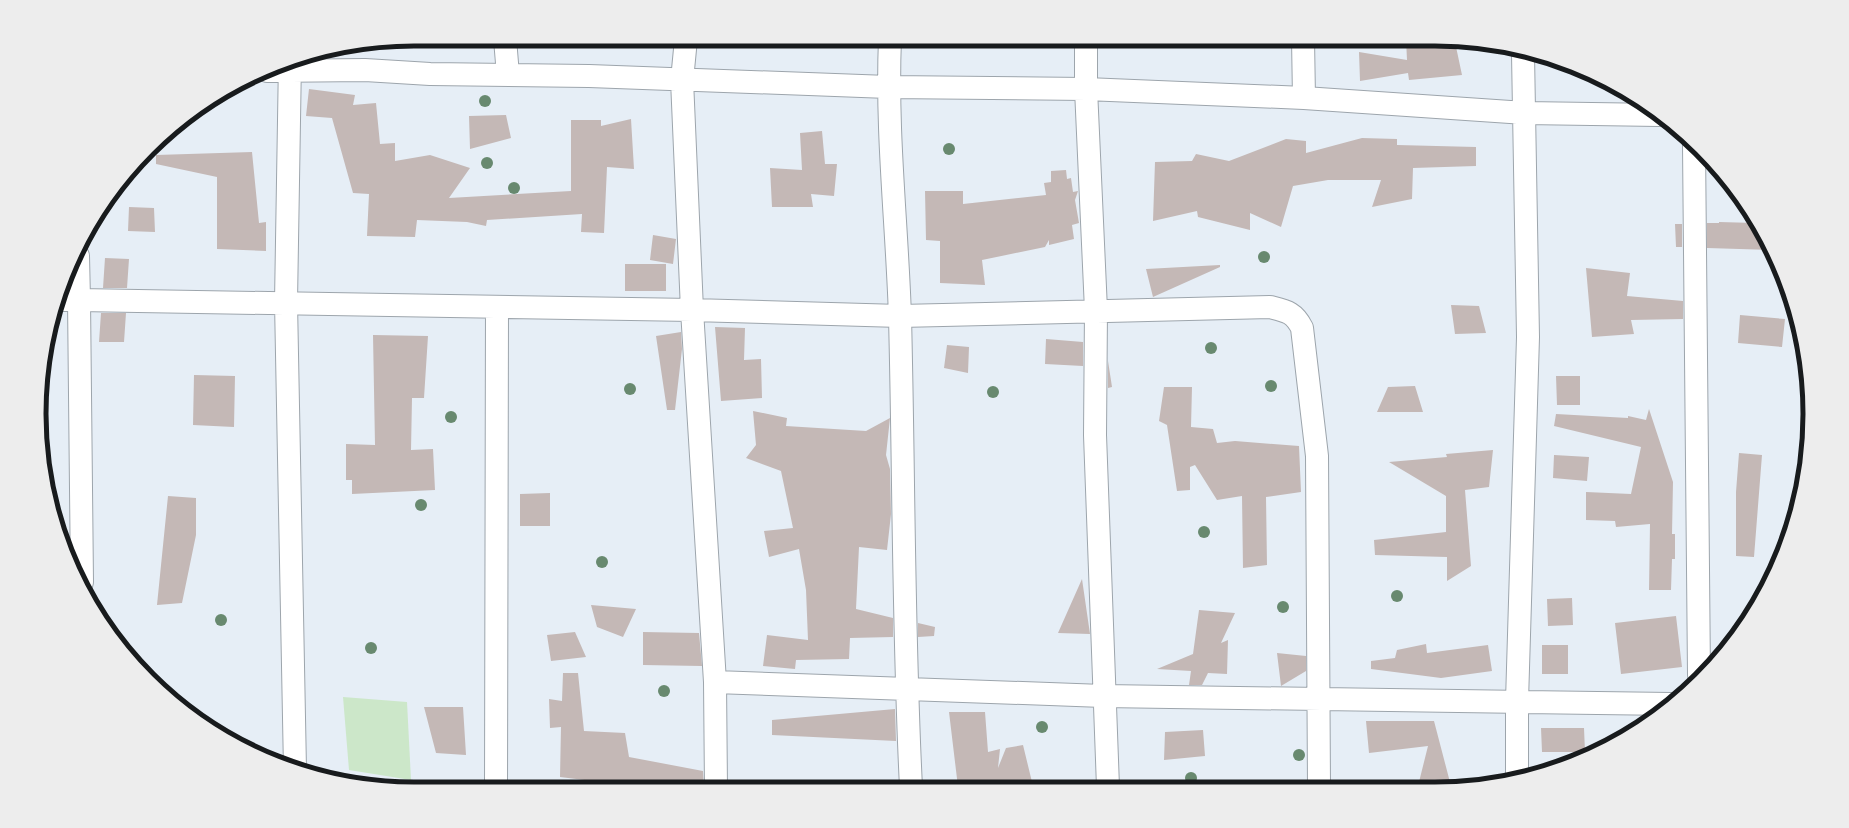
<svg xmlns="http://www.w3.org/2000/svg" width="1849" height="828" viewBox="0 0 1849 828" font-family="Montserrat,sans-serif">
<rect width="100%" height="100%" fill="#e6eef6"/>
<path fill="#cce7c9" d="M 343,697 L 407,702 L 411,780 L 349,770 Z"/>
<path fill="#c4b8b6" d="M 1406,39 L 1435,39 L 1455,42 L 1462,75 L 1409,80 L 1408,73 L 1360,81 L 1359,52 L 1407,60 Z
M 309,89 L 355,95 L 353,105 L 376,103 L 380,144 L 395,143 L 395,161 L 430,155 L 470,168 L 449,198 L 571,191 L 571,120 L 601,120 L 601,126 L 631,119 L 634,169 L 607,167 L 604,233 L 581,232 L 582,214 L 487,220 L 486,226 L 467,222 L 417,220 L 415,237 L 367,236 L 369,194 L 353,193 L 332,118 L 306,116 Z
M 506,115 L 511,138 L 470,149 L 469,116 Z
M 822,131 L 825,164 L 837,164 L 834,196 L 811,194 L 813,207 L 772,207 L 770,168 L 802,170 L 800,133 Z
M 1362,138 L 1397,139 L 1397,145 L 1476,147 L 1476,166 L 1413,168 L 1412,199 L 1372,207 L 1381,180 L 1328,180 L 1293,186 L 1281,227 L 1250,213 L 1250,230 L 1198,217 L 1197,211 L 1153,221 L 1155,162 L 1192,161 L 1196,154 L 1229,161 L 1286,139 L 1306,141 L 1306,153 Z
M 252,152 L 259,223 L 266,222 L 266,251 L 217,249 L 217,177 L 156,164 L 156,155 Z
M 1066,170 L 1067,179 L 1071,178 L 1073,192 L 1078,191 L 1075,200 L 1079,223 L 1072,225 L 1074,239 L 1049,245 L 1049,240 L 1045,247 L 982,260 L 985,285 L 940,283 L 940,241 L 926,240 L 925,191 L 963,191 L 963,204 L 1046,195 L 1044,183 L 1051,182 L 1051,171 Z
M 129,207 L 154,208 L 155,232 L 128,231 Z
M 1719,222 L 1755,223 L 1772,250 L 1707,248 L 1707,223 L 1719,223 Z
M 1675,224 L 1682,224 L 1682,247 L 1676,247 Z
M 653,235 L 676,239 L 673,264 L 650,260 Z
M 105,258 L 129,259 L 127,288 L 103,288 Z
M 625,264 L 666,264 L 666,291 L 625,291 Z
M 1220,265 L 1220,267 L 1153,297 L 1146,269 Z
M 1586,268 L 1630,273 L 1627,296 L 1683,301 L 1683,319 L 1631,320 L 1634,334 L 1592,337 Z
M 1451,305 L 1479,306 L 1486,333 L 1455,334 Z
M 101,313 L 126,313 L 124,342 L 99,342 Z
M 1740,315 L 1785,319 L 1782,347 L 1738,343 Z
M 715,327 L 745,328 L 744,360 L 761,359 L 762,398 L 721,401 Z
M 681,332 L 682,349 L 675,410 L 667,410 L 656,336 Z
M 373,335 L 428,336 L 424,398 L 412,398 L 411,450 L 433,449 L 435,490 L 352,494 L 352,480 L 346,480 L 346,444 L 375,445 Z
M 1046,339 L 1083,342 L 1083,366 L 1045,364 Z
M 947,345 L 969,347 L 968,373 L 944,368 Z
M 1108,361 L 1112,387 L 1108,388 Z
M 194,375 L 235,376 L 234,427 L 193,425 Z
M 1556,376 L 1580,376 L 1580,405 L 1557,405 Z
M 1415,386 L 1423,412 L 1377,412 L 1388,387 Z
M 1164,387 L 1192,387 L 1191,427 L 1213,429 L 1217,443 L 1235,441 L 1299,446 L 1301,492 L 1266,497 L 1267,565 L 1243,568 L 1242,496 L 1217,500 L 1195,465 L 1190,467 L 1190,490 L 1177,491 L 1167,425 L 1159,421 Z
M 1649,409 L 1673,482 L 1672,534 L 1675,534 L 1675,559 L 1672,559 L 1671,590 L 1649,590 L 1650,524 L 1616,527 L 1615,521 L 1586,520 L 1586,492 L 1631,494 L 1641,447 L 1554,426 L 1556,414 L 1628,418 L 1628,416 L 1646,420 Z
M 753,411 L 787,418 L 786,426 L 866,431 L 890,418 L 886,455 L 890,469 L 891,514 L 887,550 L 859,547 L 856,609 L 893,618 L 893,637 L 850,638 L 849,659 L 796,660 L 795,669 L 763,666 L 767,635 L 808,640 L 806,590 L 799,549 L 769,557 L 764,531 L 793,528 L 781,471 L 746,458 L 756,445 Z
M 1493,450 L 1489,487 L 1465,490 L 1471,566 L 1447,581 L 1447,557 L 1375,555 L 1374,540 L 1446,532 L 1446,496 L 1389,462 L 1447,457 L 1446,454 Z
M 1739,453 L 1762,455 L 1754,557 L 1736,556 L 1736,492 Z
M 1554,455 L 1589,457 L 1587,481 L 1553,478 Z
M 550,493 L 550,526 L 520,526 L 520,494 Z
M 168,496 L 196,498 L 196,535 L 182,603 L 157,605 Z
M 1082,579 L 1090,634 L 1058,633 Z
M 1572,598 L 1573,625 L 1548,626 L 1547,599 Z
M 591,605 L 636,609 L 623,637 L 597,627 Z
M 1199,610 L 1235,613 L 1221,643 L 1228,640 L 1227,674 L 1208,673 L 1202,685 L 1189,685 L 1191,671 L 1157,669 L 1193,654 Z
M 1676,616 L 1682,667 L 1621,674 L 1615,623 Z
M 918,623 L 935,627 L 934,636 L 918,637 Z
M 575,632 L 586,657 L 551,661 L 547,635 Z
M 643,632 L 699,633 L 702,666 L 643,665 Z
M 1426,644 L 1427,653 L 1488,645 L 1492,671 L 1441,678 L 1371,669 L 1371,661 L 1395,658 L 1397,650 Z
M 1542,645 L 1568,645 L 1568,674 L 1542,674 Z
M 1277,653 L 1306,656 L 1306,671 L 1281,686 Z
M 563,673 L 578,673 L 584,731 L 625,733 L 629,757 L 703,771 L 704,788 L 633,786 L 560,777 L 561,727 L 550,728 L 549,699 L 562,701 Z
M 424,707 L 463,707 L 466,755 L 436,753 Z
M 895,709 L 896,741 L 772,735 L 772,720 Z
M 949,712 L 985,712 L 988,752 L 1000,749 L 998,768 L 1006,748 L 1023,745 L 1032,782 L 991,780 L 991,787 L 958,787 Z
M 1366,721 L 1434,721 L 1451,786 L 1418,786 L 1428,746 L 1369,753 Z
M 1541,728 L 1584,728 L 1585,752 L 1542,752 Z
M 1203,730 L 1205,756 L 1164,760 L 1165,732 Z"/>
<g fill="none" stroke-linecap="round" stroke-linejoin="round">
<defs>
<path id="street" d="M 505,39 L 508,75
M 686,39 L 682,80 L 692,310 L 715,682 L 716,788
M 890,39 C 886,132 897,224 900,317 C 904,474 903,631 911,787
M 1086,39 L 1086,89 L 1096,310 L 1095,435 L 1108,787
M 1303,39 L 1304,98
M 290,60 L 286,302 L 295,769
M 267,71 L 365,70 L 430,74 L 589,76 L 888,87 L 1086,89 L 1304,98 L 1525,113 L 1659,115
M 1694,145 L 1699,675
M 78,256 L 79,300 L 692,310 L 900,316 L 1270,307 C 1286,311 1294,312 1302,328 L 1317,456 L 1319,786
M 62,300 L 79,300 L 82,582
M 715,682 L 1103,696 L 1671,704
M 1517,777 L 1517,701 L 1528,337 L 1523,54
M 496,789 L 497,307"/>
</defs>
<use href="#street" stroke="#9da5ac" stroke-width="24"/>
<use href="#street" stroke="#fff" stroke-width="22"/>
</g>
<g fill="#68896f">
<circle cx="485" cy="101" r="6"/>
<circle cx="949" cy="149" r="6"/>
<circle cx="487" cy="163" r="6"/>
<circle cx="514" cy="188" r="6"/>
<circle cx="1264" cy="257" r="6"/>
<circle cx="1211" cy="348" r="6"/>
<circle cx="1271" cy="386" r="6"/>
<circle cx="630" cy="389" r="6"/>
<circle cx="993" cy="392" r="6"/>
<circle cx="451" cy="417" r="6"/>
<circle cx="421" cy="505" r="6"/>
<circle cx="1204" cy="532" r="6"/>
<circle cx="602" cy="562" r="6"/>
<circle cx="1397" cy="596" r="6"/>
<circle cx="1283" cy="607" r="6"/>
<circle cx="221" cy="620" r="6"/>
<circle cx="371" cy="648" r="6"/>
<circle cx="664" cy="691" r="6"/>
<circle cx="1042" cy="727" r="6"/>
<circle cx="1299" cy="755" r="6"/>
<circle cx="1191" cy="778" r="6"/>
</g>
<path d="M0 0H1849V828H0ZM414 46H1435A368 368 0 0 1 1803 414V414A368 368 0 0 1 1435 782H414A368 368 0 0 1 46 414V414A368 368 0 0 1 414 46Z" fill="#ededed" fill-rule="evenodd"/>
<path fill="none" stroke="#181b1d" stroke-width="5" d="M414 46H1435A368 368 0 0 1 1803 414V414A368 368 0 0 1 1435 782H414A368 368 0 0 1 46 414V414A368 368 0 0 1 414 46Z"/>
</svg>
